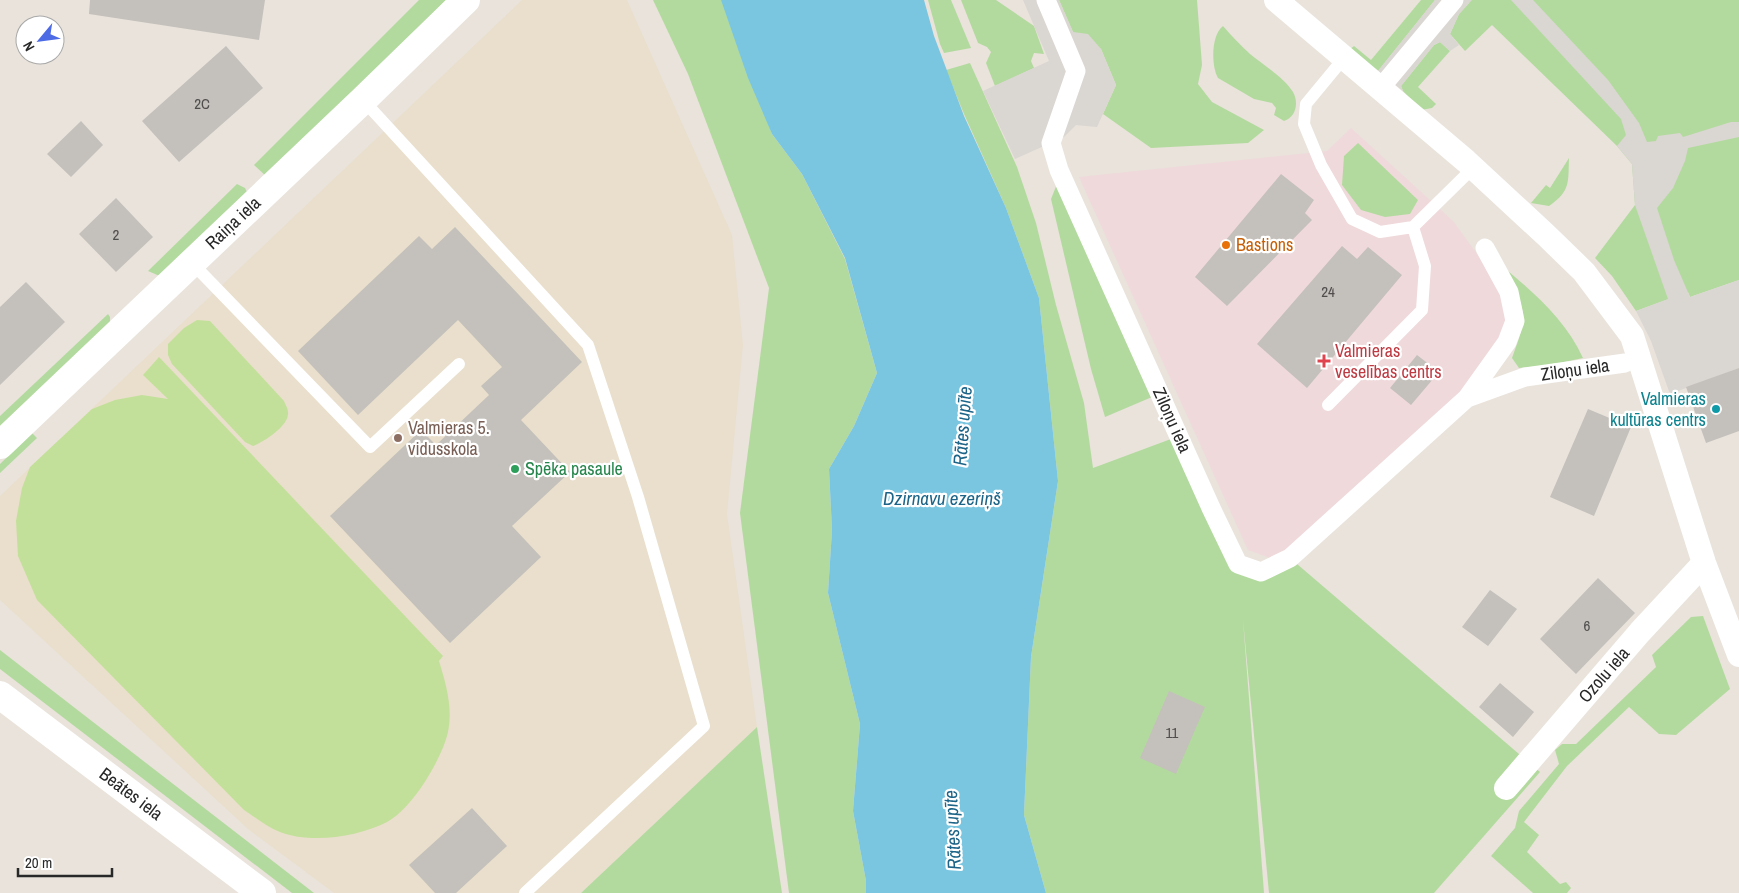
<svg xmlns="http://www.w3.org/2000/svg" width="1739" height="893" viewBox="0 0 1739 893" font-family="'Archivo Narrow',sans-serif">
<rect width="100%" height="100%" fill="#e9e3db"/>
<path fill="#e9dfcc" d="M 522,0 L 627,0 L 732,235 L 743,345 L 727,514 L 757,727 L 581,893 L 334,893 L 248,829 L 0,600 L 0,496 Z"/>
<path fill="#efd9db" d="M 1351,128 L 1453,221 L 1505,292 L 1510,319 L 1502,340 L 1465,392 L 1297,543 L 1270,558 L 1248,550 L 1079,177 L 1327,151 Z"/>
<path fill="#b3da9e" d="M 419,0 L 446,0 L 267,177 L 254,165 Z
M 653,0 L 724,0 L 772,134 L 802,174 L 845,259 L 877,373 L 854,426 L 829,469 L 832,530 L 828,593 L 860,724 L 853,811 L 866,881 L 866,893 L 789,893 L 740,513 L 769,288 L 688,74 Z
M 928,0 L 951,0 L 971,48 L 944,53 L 940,44 Z
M 961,0 L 996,0 L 1034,26 L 1044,54 L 1034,53 L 1031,61 L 1034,68 L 995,86 L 986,63 L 991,52 L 987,47 L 978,43 Z
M 1059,0 L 1197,0 L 1202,65 L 1198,84 L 1212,102 L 1264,130 L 1248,143 L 1151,148 L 1103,114 L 1116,85 L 1101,49 L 1073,32 Z
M 1421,0 L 1435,0 L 1378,71 L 1348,51 L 1354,46 L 1371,60 Z
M 1468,0 L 1739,0 L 1739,280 L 1690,297 L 1688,292 L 1636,311 L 1612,276 L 1595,258 L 1635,205 L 1632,164 L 1617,146 L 1492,25 L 1465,51 L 1450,34 L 1459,14 L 1469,3 Z
M 1223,26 C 1231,35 1240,45 1250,54 C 1262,64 1285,78 1293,92 C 1299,103 1296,117 1284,121 L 1274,115 L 1276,108 L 1272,103 L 1254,99 L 1218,78 C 1211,66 1211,35 1223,26 Z
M 1440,42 L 1450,51 L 1418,87 L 1436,104 L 1432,108 L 1421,110 L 1403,91 L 1401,86 L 1434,45 Z
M 970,63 L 1017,167 L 1036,223 L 1056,305 L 1084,403 L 1093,468 L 1179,436 L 1238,564 L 1261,572 L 1290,558 L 1540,772 L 1434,893 L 1269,893 L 1243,620 L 1264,893 L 1046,893 L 1024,815 L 1031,657 L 1058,481 L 1039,298 L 1006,208 L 964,114 L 946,70 Z
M 1358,143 L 1418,200 L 1410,214 L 1385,217 L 1361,210 L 1342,185 L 1344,156 Z
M 1569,158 C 1568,182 1571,191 1549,206 L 1531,203 L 1546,185 L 1550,188 Z
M 237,184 L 245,188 L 248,194 L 162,277 L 148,271 Z
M 1057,184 L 1152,397 L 1105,417 L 1091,369 L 1051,199 Z
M 1502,266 C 1534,293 1565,319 1583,358 L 1550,365 L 1519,368 L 1512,358 C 1516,346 1525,326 1523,313 C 1521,297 1510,280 1502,266 Z
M 108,314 L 110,317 L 110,330 L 0,435 L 0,416 Z
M 32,433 L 37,438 L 0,473 L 0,464 Z
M 1703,616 L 1730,689 L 1676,735 L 1659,734 L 1629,707 L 1567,766 L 1524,822 L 1539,835 L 1527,852 L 1560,884 L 1566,882 L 1571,888 L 1567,893 L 1533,893 L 1491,856 L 1515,828 L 1519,811 L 1559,764 L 1555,750 L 1562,744 L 1576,744 L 1656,667 L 1652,655 L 1691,617 Z
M 0,650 L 314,893 L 292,893 L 0,669 Z
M 757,727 L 782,893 L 581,893 Z"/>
<path fill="#c3e09a" d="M 197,320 L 210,321 L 284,401 C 285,404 288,408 288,412 C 290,425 264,442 253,446 L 245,442 L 172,364 L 168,355 L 168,344 L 184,328 Z
M 159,357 L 443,656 L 439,661 C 446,684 453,707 448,732 C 442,759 412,809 387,822 C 358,837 311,844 280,832 C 267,827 255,817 244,810 L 37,600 L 18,556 L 16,521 L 22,488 L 30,467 L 92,409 L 115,400 L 142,395 L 168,399 L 143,375 Z"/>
<path fill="#dad6d2" d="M 1023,0 L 1059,0 L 1073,32 L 1088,34 L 1101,49 L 1116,85 L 1097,127 L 1076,125 L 1064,137 L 1015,159 L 983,91 L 1049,61 Z
M 1435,0 L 1472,0 L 1459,14 L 1450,34 L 1459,45 L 1450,51 L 1440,42 L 1434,45 L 1401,86 L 1403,91 L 1378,71 Z
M 1511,0 L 1533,0 L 1608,80 L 1639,123 L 1647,142 L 1656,141 L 1658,136 L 1680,133 L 1683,137 L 1731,122 L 1739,122 L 1739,137 L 1688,148 L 1685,161 L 1673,188 L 1657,208 L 1674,260 L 1690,297 L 1739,280 L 1739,368 L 1670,394 L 1651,341 L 1636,311 L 1668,299 L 1635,205 L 1632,164 L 1617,146 L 1626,135 L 1621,119 Z"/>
<path fill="#7ac6e0" d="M 721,0 L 924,0 L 934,36 L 964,116 L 1006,208 L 1039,298 L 1058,481 L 1031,657 L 1024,815 L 1046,893 L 866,893 L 866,881 L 853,811 L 860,724 L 828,593 L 832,530 L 829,469 L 854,426 L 877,373 L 845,258 L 802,174 L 772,134 L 748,78 Z"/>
<path fill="#c4c0bb" d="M 90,0 L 265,0 L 259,40 L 89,14 Z
M 226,46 L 263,88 L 179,162 L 142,121 Z
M 81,121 L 103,145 L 71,177 L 47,154 Z
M 1281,174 L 1314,200 L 1305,213 L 1312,220 L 1227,306 L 1195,277 Z
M 116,198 L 153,237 L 116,272 L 79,234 Z
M 455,227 L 582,362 L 521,420 L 570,472 L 512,526 L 541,557 L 450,643 L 330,516 L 421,430 L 436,445 L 489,395 L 481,386 L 502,367 L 458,320 L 358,415 L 298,351 L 419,236 L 432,249 Z
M 1342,246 L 1357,259 L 1368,247 L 1402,275 L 1307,388 L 1257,344 Z
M 26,282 L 65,322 L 0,385 L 0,307 Z
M 1417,355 L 1439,372 L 1411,405 L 1390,388 Z
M 1739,368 L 1739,431 L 1706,443 L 1686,387 Z
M 1588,409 L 1631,427 L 1594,516 L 1550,497 Z
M 1598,578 L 1635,613 L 1576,674 L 1540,639 Z
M 1490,590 L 1517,609 L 1488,646 L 1462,627 Z
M 1500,683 L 1534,712 L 1513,737 L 1479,707 Z
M 1169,691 L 1205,707 L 1176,774 L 1140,758 Z
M 472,808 L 507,846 L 456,893 L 435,893 L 409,865 Z"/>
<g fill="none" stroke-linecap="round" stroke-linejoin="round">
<path stroke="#fff" stroke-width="12" d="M 1344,58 L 1306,104 L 1304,124 L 1321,165 L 1352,219 L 1380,232 L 1413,227
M 363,100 L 588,345 L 638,497 L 704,726 L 525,893
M 192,263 L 370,447 L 459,364
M 1328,405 L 1422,310 L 1425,266 L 1413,227 L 1473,168"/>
<path stroke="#fff" stroke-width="19" d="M 1046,0 L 1076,71 L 1051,143 L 1059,170 L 1211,508 L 1238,564 L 1261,572 L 1290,558 L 1467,398 L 1507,342 L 1515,321 L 1509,292 L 1485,248
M 1388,79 L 1454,0
M 1467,398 L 1525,377 L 1625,363"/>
<path stroke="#fff" stroke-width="24" d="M 1276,0 L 1466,161 L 1547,236 L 1584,272 L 1632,336 L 1704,563 L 1739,655
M 1506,788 L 1640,632 L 1704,563"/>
<path stroke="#fff" stroke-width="28" d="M 0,445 L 363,100 L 466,0
M 0,695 L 262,893"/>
</g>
<circle fill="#e8710a" stroke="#fff" stroke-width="2" cx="1226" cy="245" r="5"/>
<path fill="#e0444e" stroke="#fff" stroke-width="2" d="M1321.5 353.5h5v5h5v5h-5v5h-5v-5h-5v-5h5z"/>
<circle fill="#0f9aa8" stroke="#fff" stroke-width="2" cx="1716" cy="409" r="5"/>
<circle fill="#8d6e63" stroke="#fff" stroke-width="2" cx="398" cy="438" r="5"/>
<circle fill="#2e9e5b" stroke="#fff" stroke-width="2" cx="515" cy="469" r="5"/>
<g text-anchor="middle" stroke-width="4.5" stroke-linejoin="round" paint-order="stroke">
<g font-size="15" fill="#4f4e4d">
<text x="202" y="109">2C</text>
<text x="116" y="240">2</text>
<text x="1328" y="297">24</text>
<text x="1587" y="631">6</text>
<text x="1172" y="738">11</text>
</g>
<g font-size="18" fill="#282828" stroke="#fff">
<text transform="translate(233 223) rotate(-43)" y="6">Raiņa iela</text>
<text transform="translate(1575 370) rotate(-8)" y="6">Ziloņu iela</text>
<text transform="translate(1172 420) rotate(66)" y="6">Ziloņu iela</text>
<text transform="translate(1604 675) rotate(-49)" y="6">Ozolu iela</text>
<text transform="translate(131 794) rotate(37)" y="6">Beātes iela</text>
</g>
<g font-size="18" fill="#c56008" stroke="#fff" text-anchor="start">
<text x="1236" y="251">Bastions</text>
</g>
<g font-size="18" fill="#be3a42" stroke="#fff" text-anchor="start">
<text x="1335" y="357">Valmieras<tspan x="1335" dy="21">veselības centrs</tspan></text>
</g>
<g font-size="18" fill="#0d838f" stroke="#fff" text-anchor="end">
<text x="1706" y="405">Valmieras<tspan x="1706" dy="21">kultūras centrs</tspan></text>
</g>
<g font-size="18" fill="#785e54" stroke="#fff" text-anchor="start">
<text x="408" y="434">Valmieras 5.<tspan x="408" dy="21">vidusskola</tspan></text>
</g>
<g font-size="18" fill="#27864d" stroke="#fff" text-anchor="start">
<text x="525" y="475">Spēka pasaule</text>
</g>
<g font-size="19" font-style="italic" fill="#1c6488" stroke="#fff">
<text transform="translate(962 426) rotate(-86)" y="7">Rātes upīte</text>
<text x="942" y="505">Dzirnavu ezeriņš</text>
<text transform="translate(952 830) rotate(-93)" y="7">Rātes upīte</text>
</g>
</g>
<g transform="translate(40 40) rotate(241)"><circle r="24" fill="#ffffff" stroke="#a9a9a9"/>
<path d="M0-4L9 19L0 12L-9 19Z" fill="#4d6be4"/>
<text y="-8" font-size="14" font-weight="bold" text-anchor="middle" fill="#282828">N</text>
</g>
<path d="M18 868v8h94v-8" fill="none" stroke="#282828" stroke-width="2.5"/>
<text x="25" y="868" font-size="15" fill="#282828" stroke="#ffffff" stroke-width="4" paint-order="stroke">20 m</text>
</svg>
